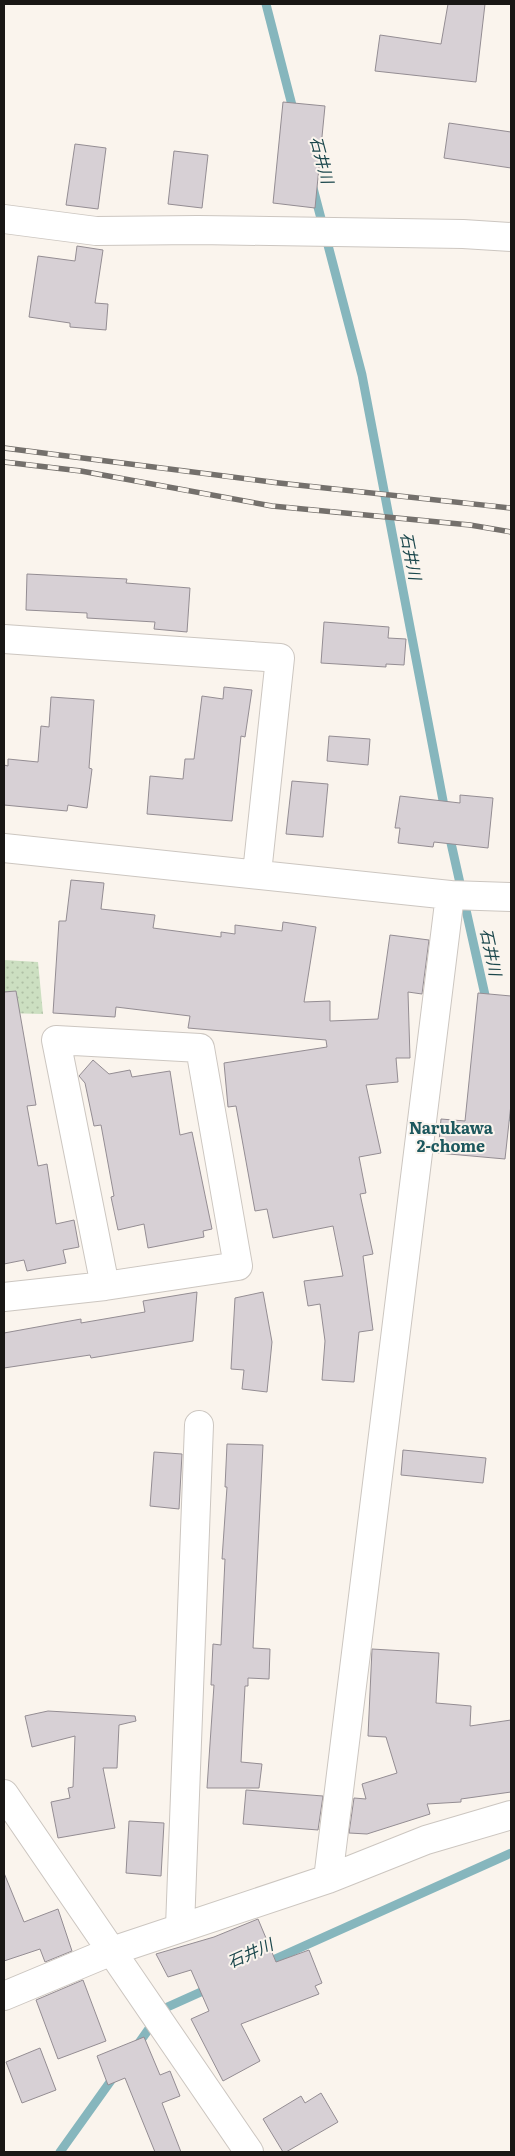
<svg xmlns="http://www.w3.org/2000/svg" width="515" height="2156" viewBox="0 0 515 2156" font-family="Literata,'Noto Sans JP',serif">
<defs>
<pattern id="grass-dots" width="8" height="8" patternUnits="userSpaceOnUse" patternTransform="scale(1.25)"><rect width="8" height="8" fill="#ccdfc1"/><path d="M2 2h.1M6 6h.1" fill="none" stroke="#afbfa5" stroke-width="1.8" stroke-linecap="round"/></pattern>
</defs>
<rect width="100%" height="100%" fill="#faf4ed"/>
<path fill="url(#grass-dots)" d="M 4,960 L 38,962 L 43,1014 L 4,1013 Z"/>
<g fill="none" stroke-linecap="round" stroke-linejoin="round">
<path stroke="#86b6bd" stroke-width="9" d="M 266,4 L 294,113
M 313,188 L 362,375 L 445,811
M 449,834 L 487,1004
M 508,1100 L 511,1117
M 264,1964 L 511,1853
M 136,2047 L 163,2009 L 212,1987
M 60,2152 L 115,2075"/>
</g>
<path fill="#d7d0d5" stroke="#948d93" d="M 448,4 L 485,4 L 476,82 L 375,71 L 380,35 L 441,44 Z
M 283,102 L 325,106 L 315,208 L 273,203 Z
M 449,123 L 511,132 L 511,168 L 444,158 Z
M 75,144 L 106,148 L 98,209 L 66,205 Z
M 174,151 L 208,155 L 202,208 L 168,204 Z
M 77,246 L 103,250 L 95,303 L 108,304 L 106,330 L 70,327 L 70,323 L 29,317 L 38,256 L 75,261 Z
M 27,574 L 127,579 L 126,583 L 190,588 L 187,632 L 154,629 L 155,622 L 87,618 L 87,613 L 26,610 Z
M 324,622 L 389,627 L 388,638 L 406,639 L 404,665 L 386,664 L 386,667 L 321,663 Z
M 224,687 L 252,690 L 245,737 L 241,736 L 232,821 L 147,814 L 150,776 L 183,779 L 185,759 L 194,759 L 202,696 L 223,699 Z
M 51,697 L 94,700 L 89,768 L 92,769 L 87,808 L 68,805 L 67,811 L 4,805 L 4,765 L 8,766 L 8,759 L 38,762 L 41,726 L 49,727 Z
M 329,736 L 370,739 L 368,765 L 327,761 Z
M 292,781 L 328,784 L 323,837 L 286,834 Z
M 460,795 L 493,798 L 488,848 L 434,842 L 433,847 L 398,843 L 400,828 L 395,828 L 400,796 L 460,803 Z
M 71,880 L 104,883 L 101,909 L 155,915 L 153,928 L 221,937 L 221,932 L 235,934 L 235,925 L 282,931 L 283,922 L 316,927 L 304,1002 L 330,1001 L 330,1021 L 378,1019 L 390,935 L 429,940 L 422,994 L 408,992 L 410,1058 L 396,1058 L 398,1082 L 366,1085 L 381,1153 L 359,1157 L 366,1193 L 360,1194 L 373,1254 L 363,1256 L 373,1330 L 359,1332 L 354,1382 L 322,1380 L 325,1341 L 320,1304 L 308,1306 L 304,1281 L 343,1276 L 333,1226 L 273,1238 L 267,1209 L 255,1211 L 236,1106 L 228,1107 L 224,1063 L 327,1047 L 326,1040 L 188,1028 L 190,1016 L 116,1007 L 115,1017 L 53,1013 L 59,921 L 66,921 Z
M 16,991 L 36,1105 L 27,1106 L 38,1166 L 47,1164 L 56,1224 L 74,1220 L 79,1247 L 63,1250 L 66,1263 L 27,1271 L 24,1260 L 4,1264 L 4,992 Z
M 478,993 L 511,996 L 511,1104 L 505,1159 L 438,1153 L 441,1119 L 465,1121 Z
M 93,1060 L 109,1074 L 130,1070 L 132,1077 L 170,1071 L 180,1135 L 192,1132 L 212,1229 L 203,1231 L 204,1237 L 148,1248 L 144,1224 L 118,1230 L 111,1197 L 114,1196 L 101,1125 L 94,1126 L 85,1083 L 79,1076 Z
M 197,1292 L 193,1341 L 91,1358 L 90,1355 L 4,1368 L 4,1333 L 81,1319 L 81,1323 L 145,1312 L 143,1301 Z
M 263,1292 L 272,1342 L 267,1392 L 242,1389 L 244,1370 L 231,1369 L 235,1298 Z
M 227,1444 L 263,1445 L 253,1648 L 270,1649 L 269,1679 L 248,1678 L 248,1686 L 245,1686 L 241,1762 L 262,1764 L 259,1788 L 207,1788 L 214,1685 L 211,1685 L 213,1644 L 221,1645 L 225,1559 L 222,1559 L 227,1487 L 225,1487 Z
M 403,1450 L 486,1458 L 483,1483 L 401,1475 Z
M 154,1452 L 182,1454 L 179,1509 L 150,1506 Z
M 372,1649 L 439,1653 L 436,1703 L 471,1706 L 470,1726 L 511,1720 L 511,1792 L 461,1799 L 461,1802 L 427,1804 L 430,1814 L 367,1834 L 349,1833 L 354,1798 L 366,1799 L 362,1784 L 397,1773 L 386,1737 L 368,1736 Z
M 48,1711 L 135,1716 L 136,1721 L 119,1725 L 117,1768 L 103,1768 L 115,1828 L 58,1838 L 51,1802 L 70,1798 L 68,1788 L 73,1787 L 75,1736 L 32,1747 L 25,1716 Z
M 246,1790 L 323,1796 L 318,1830 L 243,1824 Z
M 129,1821 L 164,1823 L 161,1876 L 126,1873 Z
M 4,1873 L 24,1922 L 58,1909 L 72,1951 L 45,1962 L 40,1949 L 4,1961 Z
M 258,1919 L 276,1962 L 309,1950 L 322,1983 L 315,1986 L 319,1994 L 241,2024 L 260,2061 L 223,2081 L 191,2019 L 209,2011 L 191,1970 L 168,1977 L 156,1954 L 214,1937 Z
M 83,1980 L 106,2041 L 58,2059 L 36,2000 Z
M 144,2037 L 160,2075 L 170,2071 L 180,2096 L 162,2103 L 181,2152 L 155,2152 L 125,2078 L 108,2085 L 97,2056 Z
M 40,2048 L 56,2090 L 22,2103 L 6,2062 Z
M 321,2093 L 338,2122 L 286,2152 L 283,2152 L 263,2119 L 301,2096 L 305,2103 Z"/>
<g fill="none" stroke-linecap="round" stroke-linejoin="round">
<defs>
<path id="minor" d="M 4,219 L 96,231 L 198,230 L 463,234 L 511,237
M 4,639 L 280,658 L 257,873
M 4,848 L 450,895 L 511,897
M 4,1297 L 105,1286 L 238,1266 L 200,1048 L 56,1040 L 105,1286
M 4,1794 L 249,2152
M 328,1879 L 450,895
M 180,1927 L 199,1425
M 4,1996 L 112,1951 L 328,1879 L 426,1840 L 511,1815"/>
</defs>
<use href="#minor" stroke="#ccc6c0" stroke-width="30"/>
<use href="#minor" stroke="#fff" stroke-width="28"/>
<defs>
<path id="rail" d="M 4,448 L 279,483 L 511,508
M 4,462 L 81,471 L 272,506 L 470,525 L 511,532"/>
</defs>
<use href="#rail" stroke="#74706c" stroke-width="5.5"/>
<use href="#rail" stroke="#faf4ed" stroke-width="4" stroke-dasharray="11" stroke-linecap="butt"/>
</g>
<g text-anchor="middle" stroke-width="4" stroke-linejoin="round" paint-order="stroke">
<g font-size="16" font-style="italic" fill="#1b474c" stroke="#faf4ed">
<text transform="translate(322 160) rotate(75)" y="6">石井川</text>
<text transform="translate(411 556) rotate(79)" y="6">石井川</text>
<text transform="translate(491 952) rotate(78)" y="6">石井川</text>
<text transform="translate(250 1953) rotate(-24)" y="6">石井川</text>
</g>
<g font-size="16" font-weight="bold" fill="#1c575d" stroke="#faf4ed">
<text x="451" y="1134">Narukawa<tspan x="451" dy="18">2-chome</tspan></text>
</g>
</g>
<rect width="515" height="2156" fill="none" stroke="#191715" stroke-width="10"/>
</svg>
